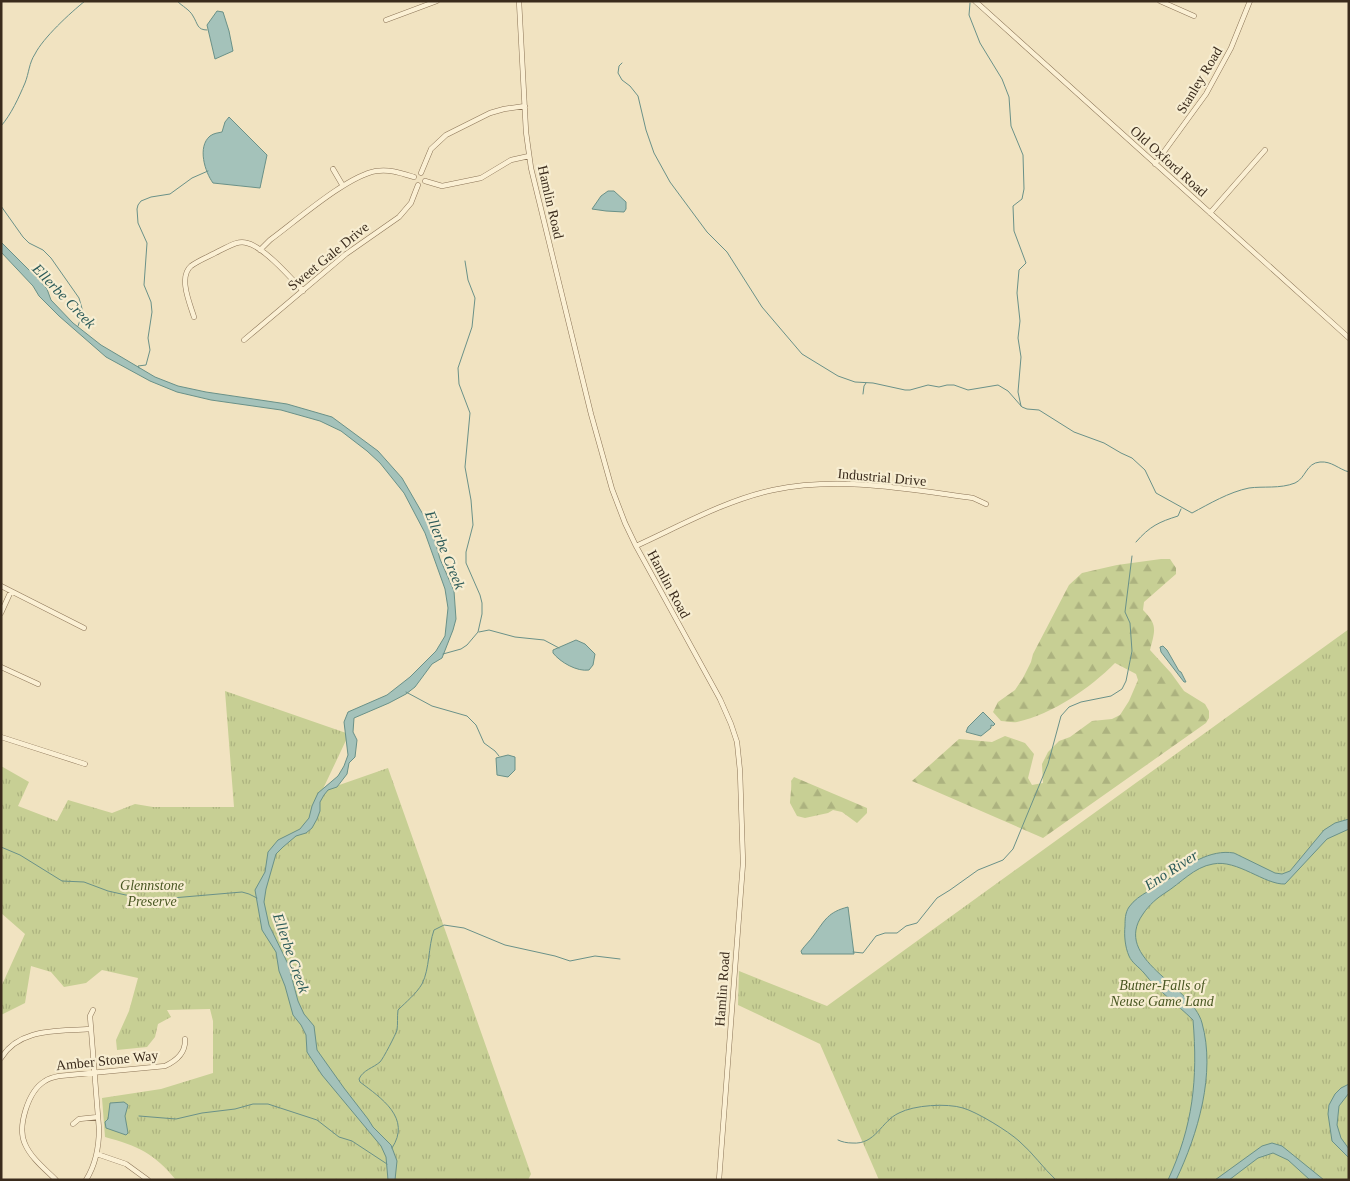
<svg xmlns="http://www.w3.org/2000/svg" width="1350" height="1181" viewBox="0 0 1350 1181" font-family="Georgia,serif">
<defs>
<pattern id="forest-firs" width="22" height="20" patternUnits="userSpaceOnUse" patternTransform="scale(1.25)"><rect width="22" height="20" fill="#c7cf94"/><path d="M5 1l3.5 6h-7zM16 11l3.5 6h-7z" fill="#acb27f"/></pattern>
<pattern id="park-tufts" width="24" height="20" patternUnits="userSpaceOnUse" patternTransform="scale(1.25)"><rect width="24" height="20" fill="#c7cf94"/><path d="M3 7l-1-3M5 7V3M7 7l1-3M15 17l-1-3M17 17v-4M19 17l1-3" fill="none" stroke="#acb27f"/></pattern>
</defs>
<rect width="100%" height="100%" fill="#f1e3c1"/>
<path fill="url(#forest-firs)" d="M 1161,559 L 1170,559 L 1176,568 L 1176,574 L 1144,602 L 1143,610 C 1158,625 1155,630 1150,650 L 1171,673 L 1184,691 L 1205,704 L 1209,711 L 1209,718 L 1206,723 L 1043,838 L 912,781 L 959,739 L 992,742 L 1005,736 L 1025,743 L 1034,754 L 1028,778 L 1032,785 L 1043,783 L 1042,764 L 1048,752 L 1059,741 L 1070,737 L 1092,721 L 1112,719 L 1120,715 L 1129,701 L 1138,680 L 1136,674 L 1115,663 C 1090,688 1053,714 1017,722 C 1012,723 1006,721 1001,721 L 993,712 L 998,702 L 1015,690 L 1023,678 L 1031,662 L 1033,654 L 1069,585 L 1082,573 L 1117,565 Z
M 794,777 L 867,808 L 867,813 L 857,823 L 842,812 L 833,810 L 828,813 L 805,818 L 797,816 L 790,803 C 790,801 792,784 791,781 Z"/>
<path fill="url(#park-tufts)" d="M 1349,629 L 1349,1180 L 879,1180 L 820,1044 L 738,1005 L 739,971 L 827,1006 Z
M 225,691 L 349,734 L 322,791 L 388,768 L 531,1174 L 528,1180 L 176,1180 C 154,1153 138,1146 105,1137 L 102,1098 L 161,1089 L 213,1073 L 213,1021 L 210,1009 L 167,1010 L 171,1017 L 158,1024 L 155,1037 L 147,1047 L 117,1050 L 116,1040 L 129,1011 L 138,978 L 102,970 L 86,983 L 64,987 L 51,972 L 31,966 L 25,1003 L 1,1015 L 1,987 L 25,934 L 1,913 L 1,766 L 29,782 L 18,806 L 57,821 L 68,800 L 112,813 L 135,804 L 153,807 L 234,807 Z"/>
<path fill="#a4c2ba" stroke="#6a9188" d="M 217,11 L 223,12 L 229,31 L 233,51 L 215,59 L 207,25 Z
M 229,117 L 267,155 L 260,188 L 213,183 C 205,172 197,147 210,136 C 214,133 218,133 222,132 L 225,122 Z
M 608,191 L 614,191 L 626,202 L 626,209 L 624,212 L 606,211 L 592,209 L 601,196 Z
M 1,242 L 41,282 L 47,289 L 51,300 L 73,323 L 101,345 L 123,358 L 155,377 L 178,386 L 206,392 L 287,404 L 332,417 L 378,451 L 402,478 L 432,530 L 440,559 L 454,591 L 456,619 L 453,630 L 442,658 L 432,664 L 415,687 L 406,694 L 389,703 L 354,718 L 353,732 L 357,740 L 355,757 L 349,763 L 347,774 L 337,787 L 328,790 L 324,795 L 320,802 L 320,811 L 317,819 L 312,828 L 306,833 L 296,836 L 283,847 L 276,854 L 266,889 L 264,902 L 269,925 L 288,964 L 298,1001 L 304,1014 L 314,1026 L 317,1050 L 344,1088 L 368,1119 L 373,1127 L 391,1145 L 397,1161 L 395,1180 L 388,1180 L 386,1157 L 381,1146 L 322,1075 L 307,1052 L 306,1035 L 301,1025 L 293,1015 L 285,986 L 279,971 L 276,952 L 262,930 L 255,890 L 265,872 L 268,852 L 278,840 L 300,829 L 304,824 L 309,818 L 312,806 L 318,793 L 338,776 L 344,766 L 348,755 L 344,722 L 348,712 L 387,695 L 410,677 L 436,651 L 445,636 L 448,608 L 445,589 L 425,533 L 404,493 L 380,463 L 367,451 L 341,431 L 320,421 L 281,410 L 211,400 L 177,392 L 150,381 L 106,357 L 59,316 L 39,296 L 33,286 L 1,252 Z
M 576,640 L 585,644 L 595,654 L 593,665 L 589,670 C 577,672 560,662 553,653 L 553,650 Z
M 1163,646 L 1167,650 L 1179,671 L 1181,672 L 1186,682 L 1184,682 L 1161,652 L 1160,647 Z
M 983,712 L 995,724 L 993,726 L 991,725 L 991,728 L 981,736 L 966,732 L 968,727 Z
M 508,755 L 515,757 L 515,770 L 508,777 L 497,775 L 496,758 Z
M 1349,819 L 1349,829 L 1327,839 L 1285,884 C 1265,885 1237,859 1213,864 C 1194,867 1181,883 1165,893 C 1157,898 1149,905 1143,914 C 1111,959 1192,985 1202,1023 C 1216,1073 1198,1134 1176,1180 L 1168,1180 C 1193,1126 1198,1079 1193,1020 C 1177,1004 1158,991 1144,973 C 1139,967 1132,963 1129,956 C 1125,947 1124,935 1125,926 C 1125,920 1125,913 1129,907 C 1139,893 1156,889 1169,879 C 1187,865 1210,849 1234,853 L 1275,873 L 1282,874 L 1290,871 L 1324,830 L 1335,823 Z
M 848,907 L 854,954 L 802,954 L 801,951 C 805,945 810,941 814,935 C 825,920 828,912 848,907 Z
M 1349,1084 L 1349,1093 L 1339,1106 L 1337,1125 L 1341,1138 L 1349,1149 L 1349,1158 L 1332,1141 L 1328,1114 L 1329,1105 L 1335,1094 L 1341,1088 Z
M 124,1102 L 128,1105 L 125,1116 L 128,1133 L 126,1135 L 106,1128 L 105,1122 L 108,1119 L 110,1103 Z
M 1272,1143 L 1282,1146 L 1324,1180 L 1310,1180 L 1288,1160 L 1273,1153 L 1258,1158 L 1229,1180 L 1215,1180 L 1262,1146 Z"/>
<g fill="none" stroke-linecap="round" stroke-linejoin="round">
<path stroke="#6a9188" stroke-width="1" d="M 177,1 C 182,6 190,10 193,16 C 198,24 197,30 207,30
M 970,3 L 969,15 L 980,43 L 1002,79 L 1009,97 L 1011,126 L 1023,155 L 1024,189 L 1022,199 L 1013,206 L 1014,231 L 1026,263 L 1019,270 L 1017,293 L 1020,321 L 1018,338 L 1021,357 L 1018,392 L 1021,406
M 622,63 L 619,66 L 618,73 L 622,80 L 630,86 L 638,96 L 646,130 L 654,153 L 670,182 L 707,232 L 727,252 L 762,307 L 802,354 L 838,376 L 855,382 L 873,383 L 905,390 L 910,390 L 928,385 L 939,387 L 947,385 L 954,385 L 968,390 L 998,385 L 1008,391 L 1022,407 L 1027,409 L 1039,410 L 1074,432 L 1104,443 L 1121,453 L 1132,458 L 1145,470 L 1156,493 L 1192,513 C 1209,504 1229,492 1249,488 C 1263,486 1280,489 1295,483 C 1306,478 1306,463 1320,462 C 1332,461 1338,469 1349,472
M 1,126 C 11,115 19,97 25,83 C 29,73 29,63 35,54 C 43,38 70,13 85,1
M 1,206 L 23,237 L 29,243 L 43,250 L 51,258 L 79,298 L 83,312 L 78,326
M 139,368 L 138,366 L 146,365 L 150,350 L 148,338 L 152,312 L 151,302 L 144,285 L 147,243 L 138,223 L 137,209 L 138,205 L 141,201 L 151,197 L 170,194 L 192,178 L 208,171
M 863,394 L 864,386 L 866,383
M 1136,542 C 1150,526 1159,522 1178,516 L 1181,509
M 479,632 L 489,630 L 515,637 L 544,640 L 559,648
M 443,654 L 461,649 L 467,645 L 478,632 L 482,614 L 482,603 L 480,595 L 466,563 L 466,552 L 473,525 L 471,500 L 465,467 L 470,413 L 459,384 L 458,368 L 472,327 L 475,298 L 468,280 L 465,261
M 406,692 L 432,706 L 467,716 L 476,725 L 484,743 L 495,751 L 499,756
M 1,847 L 20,855 L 62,881 L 84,882 L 108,891 L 139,898 L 172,898 L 242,892 L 249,894 L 257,898
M 853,952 L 863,953 L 876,936 L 885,933 L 897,933 L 906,926 L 917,923 L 937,898 L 950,890 L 978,870 L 1003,860 L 1013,849 L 1048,764 L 1061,716 L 1069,707 L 1081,702 L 1111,696 L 1122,689 L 1126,681 L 1132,651 L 1130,623 L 1125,612 L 1132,556
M 139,1116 L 176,1119 L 202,1113 L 235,1109 L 253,1104 L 268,1104 L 317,1120 L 339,1137 L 352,1141 L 387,1164
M 838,1140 C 842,1142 847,1143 852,1143 C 876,1145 881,1121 899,1113 C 914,1105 947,1103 963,1108 C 977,1112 1008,1131 1019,1141 C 1033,1153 1043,1168 1056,1180
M 392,1148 C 412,1118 381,1098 360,1082 L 359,1079 C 363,1070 373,1068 380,1062 C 383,1059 396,1034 397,1030 C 398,1024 397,1017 398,1010 C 406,1002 416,994 422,984 C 430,968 428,947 434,930 L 444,925 L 464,928 L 505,945 L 555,956 L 570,961 L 595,956 L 620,959"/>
<defs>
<path id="minor" d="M 519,1 L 526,132 L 531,168 L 591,414 L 612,489 L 625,523 L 636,546 L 720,699 L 731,724 L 737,742 L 740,771 L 743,863 L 719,1180
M 975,1 L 1349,338
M 1160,1 L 1194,16
M 386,20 L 437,1
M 1155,164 L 1206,94 L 1231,48 L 1250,1
M 333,169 L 343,186
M 421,173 L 431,149 L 446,135 L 490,113 L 504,109 L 525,106
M 425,181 L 442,186 L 481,178 L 511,160 L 529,156
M 1210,213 L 1265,150
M 260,250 L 270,240 C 296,221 347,176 376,171 C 390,169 401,173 414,177
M 194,317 C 190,304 178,277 191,266 C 199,260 210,256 219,251 C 228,247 237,240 247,243 C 264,247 291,278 303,291
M 244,340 L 346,254 L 399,217 L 411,203 L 418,185
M 636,546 C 680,526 726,500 773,490 C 840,476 906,489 973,498 L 986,504
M 1,586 L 84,628
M 1,613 L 11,591
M 1,667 L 38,684
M 1,737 L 85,764
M 1,1058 C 20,1027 59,1032 90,1029
M 73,1124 L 79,1119 L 98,1117
M 97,1154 L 126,1164 L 148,1180
M 56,1180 C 45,1169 31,1158 25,1144 C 17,1127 28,1091 45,1081 C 49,1078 54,1077 59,1076 L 165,1066 C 176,1061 186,1053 185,1039
M 86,1180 C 96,1164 99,1148 99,1129 L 90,1016 L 93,1010"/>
</defs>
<use href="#minor" stroke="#8b7457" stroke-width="5.5"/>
<use href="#minor" stroke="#fbf0d4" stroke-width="4.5"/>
</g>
<g text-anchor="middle" stroke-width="4.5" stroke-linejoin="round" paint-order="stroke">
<g font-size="14" fill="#3a2b1c" stroke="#f7edd1">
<text transform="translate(1199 80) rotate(-59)" y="5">Stanley Road</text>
<text transform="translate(1169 161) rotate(42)" y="5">Old Oxford Road</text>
<text transform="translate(551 202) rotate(77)" y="5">Hamlin Road</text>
<text transform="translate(328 256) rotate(-39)" y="5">Sweet Gale Drive</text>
<text transform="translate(882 477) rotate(5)" y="5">Industrial Drive</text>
<text transform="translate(669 584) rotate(62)" y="5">Hamlin Road</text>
<text transform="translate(722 989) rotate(-86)" y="5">Hamlin Road</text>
<text transform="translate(107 1060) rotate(-6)" y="5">Amber Stone Way</text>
</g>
<g font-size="14" font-style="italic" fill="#495722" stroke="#f7edd1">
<text x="152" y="890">Glennstone<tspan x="152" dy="16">Preserve</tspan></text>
<text x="1162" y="990">Butner-Falls of<tspan x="1162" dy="16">Neuse Game Land</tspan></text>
</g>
<g font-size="15" font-style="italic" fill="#2b5a58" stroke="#f7edd1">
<text transform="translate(64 296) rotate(46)" y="5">Ellerbe Creek</text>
<text transform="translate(445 550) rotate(68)" y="5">Ellerbe Creek</text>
<text transform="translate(1171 870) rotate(-33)" y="5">Eno River</text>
<text transform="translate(291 953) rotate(71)" y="5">Ellerbe Creek</text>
</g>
</g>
<rect width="1350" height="1181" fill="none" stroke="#3a2b1c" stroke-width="5"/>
</svg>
